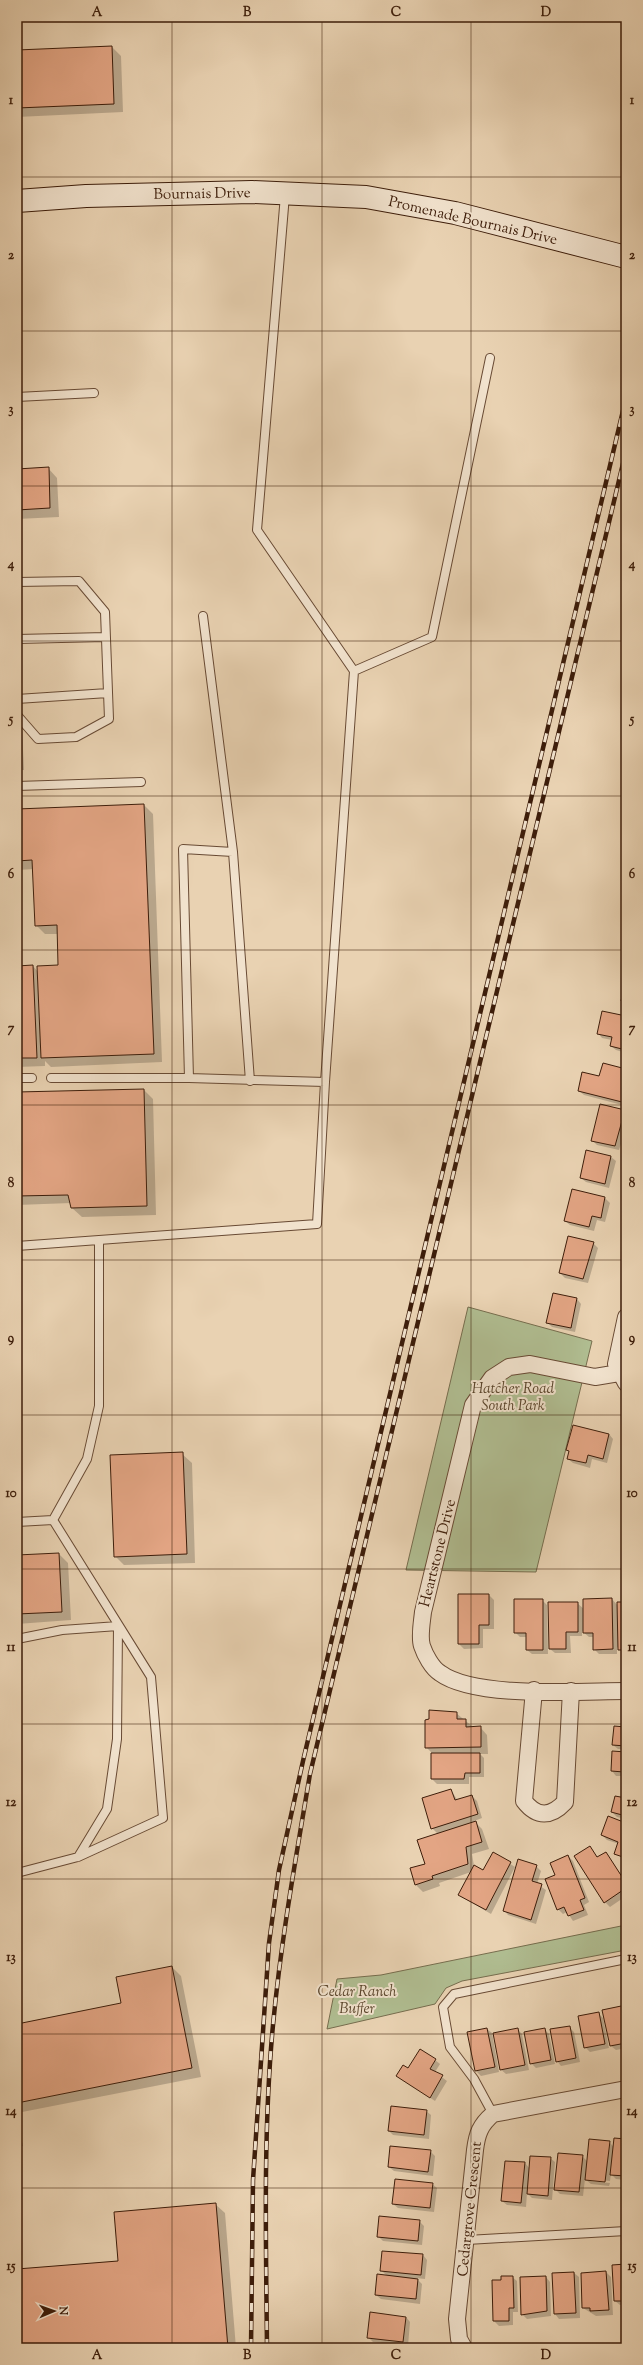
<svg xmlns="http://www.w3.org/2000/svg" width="643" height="2365" viewBox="0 0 643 2365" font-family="'Sorts Mill Goudy',serif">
<rect width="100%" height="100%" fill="#e9d2b2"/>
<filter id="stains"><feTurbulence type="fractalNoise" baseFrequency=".005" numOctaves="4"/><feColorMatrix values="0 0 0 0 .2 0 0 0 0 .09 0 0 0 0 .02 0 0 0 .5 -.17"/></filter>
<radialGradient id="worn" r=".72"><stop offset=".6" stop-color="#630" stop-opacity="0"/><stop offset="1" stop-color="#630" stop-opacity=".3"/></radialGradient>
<path fill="#b0bd91" stroke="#766d4e" d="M 468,1307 L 592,1341 L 536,1572 L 406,1570 Z
M 626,1925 L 626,1950 L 462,1981 L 446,1988 L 435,2004 L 327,2029 L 337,1979 L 381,1975 Z"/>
<path fill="#0003" d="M 112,47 L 121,56 L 123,112 L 17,117 L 17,51 Z
M 48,468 L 57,478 L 59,517 L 17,519 L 17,470 Z
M 17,725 L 22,729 L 24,770 L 17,770 Z
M 144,805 L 153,814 L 162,1062 L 51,1067 L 45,1061 L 45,1066 L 17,1067 L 17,967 L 33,966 L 38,972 L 60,966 L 58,934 L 45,934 L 36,925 L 34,869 L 17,870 L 17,810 Z
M 626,1017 L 626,1053 L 616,1050 L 611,1046 L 612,1040 L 602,1038 L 598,1033 Z
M 603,1064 L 626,1070 L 626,1106 L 584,1095 L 579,1091 L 600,1077 Z
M 144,1090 L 153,1099 L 156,1215 L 82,1217 L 72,1208 L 71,1203 L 17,1205 L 17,1093 Z
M 601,1105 L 626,1112 L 626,1128 L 619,1150 L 597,1145 L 592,1140 Z
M 587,1151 L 611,1157 L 616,1161 L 609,1188 L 586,1182 L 581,1178 Z
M 572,1190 L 605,1198 L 610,1203 L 605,1222 L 597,1220 L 594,1231 L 570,1225 L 565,1221 Z
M 593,1243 L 598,1248 L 588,1283 L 565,1278 L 560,1273 Z
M 554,1294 L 577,1299 L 581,1304 L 575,1332 L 552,1327 L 547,1322 Z
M 609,1434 L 613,1439 L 607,1463 L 592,1459 L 590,1468 L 573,1463 L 568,1459 L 570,1452 L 568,1450 Z
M 182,1454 L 192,1463 L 195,1563 L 124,1565 L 115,1556 Z
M 59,1554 L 68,1563 L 71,1620 L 17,1624 L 17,1556 Z
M 459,1595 L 489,1595 L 494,1600 L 494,1629 L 483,1629 L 483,1648 L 464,1649 L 459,1644 Z
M 612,1599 L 618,1606 L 626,1603 L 626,1654 L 617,1647 L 617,1654 L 599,1654 L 594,1649 L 594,1637 L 589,1637 L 582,1631 L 582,1636 L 570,1636 L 571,1653 L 555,1653 L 550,1649 L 577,1603 L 584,1609 Z
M 542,1600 L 547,1605 L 548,1654 L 532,1654 L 527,1650 L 527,1637 L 520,1637 L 515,1632 Z
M 430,1711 L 456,1713 L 473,1727 L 480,1727 L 487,1735 L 488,1754 L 480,1754 L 484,1758 L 484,1777 L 469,1777 L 469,1784 L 437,1784 L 432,1779 L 432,1753 L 426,1747 Z
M 626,1728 L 626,1749 L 618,1749 L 613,1745 Z
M 626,1753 L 626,1784 L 624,1776 L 616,1776 L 612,1771 Z
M 451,1790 L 458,1801 L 472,1796 L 477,1801 L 482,1818 L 474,1821 L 482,1829 L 489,1849 L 472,1854 L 474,1866 L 484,1871 L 493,1853 L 515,1867 L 491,1914 L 459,1895 L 471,1872 L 439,1883 L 440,1886 L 423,1892 L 416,1885 L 438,1834 L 432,1828 Z
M 626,1799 L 626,1819 L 617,1817 L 612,1812 Z
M 626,1824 L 626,1860 L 615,1853 L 619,1844 L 607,1840 L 602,1835 Z
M 589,1847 L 598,1858 L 606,1853 L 626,1882 L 626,1896 L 610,1907 L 605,1902 Z
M 568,1856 L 573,1861 L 589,1902 L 584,1905 L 588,1915 L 573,1921 L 567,1912 L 563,1914 L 558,1909 L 556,1876 Z
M 536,1866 L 541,1871 L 537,1884 L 546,1890 L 536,1924 L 508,1915 L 504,1910 Z
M 172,1967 L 181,1976 L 201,2077 L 17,2113 L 17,2025 L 123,2004 Z
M 626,2006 L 626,2048 L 616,2050 L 611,2046 Z
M 598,2013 L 603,2018 L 609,2048 L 590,2052 L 585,2047 Z
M 569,2027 L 574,2032 L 580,2062 L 561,2066 L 557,2061 Z
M 487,2029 L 492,2033 L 499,2072 L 481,2076 L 476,2071 L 468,2033 Z
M 544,2029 L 549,2034 L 555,2064 L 536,2068 L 531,2063 Z
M 518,2030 L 522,2034 L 529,2070 L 506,2074 L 499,2068 Z
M 435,2060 L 440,2064 L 435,2072 L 447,2081 L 435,2101 L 397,2076 L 408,2069 Z
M 426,2111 L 431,2115 L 429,2139 L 393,2135 L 389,2131 Z
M 17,2116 L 23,2146 L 17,2147 Z
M 626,2140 L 626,2180 L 616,2179 L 611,2174 L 610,2181 L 590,2179 L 590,2181 L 610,2183 L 609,2186 L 591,2184 L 585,2179 L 583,2196 L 560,2194 L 555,2189 L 582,2156 L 588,2162 L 609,2142 L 614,2147 Z
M 430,2151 L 435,2156 L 433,2176 L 394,2171 L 389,2167 Z
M 550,2158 L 555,2162 L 552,2200 L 532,2198 L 527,2193 L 526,2207 L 507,2205 L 502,2201 L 525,2163 L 530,2169 Z
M 432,2184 L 437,2188 L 434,2212 L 398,2208 L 393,2204 Z
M 215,2204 L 225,2213 L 236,2348 L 17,2348 L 17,2337 L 22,2337 L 17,2270 L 119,2262 Z
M 419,2221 L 424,2226 L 422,2245 L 383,2241 L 378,2236 Z
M 423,2255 L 427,2260 L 425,2279 L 416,2278 L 422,2284 L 420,2304 L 381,2299 L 376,2295 L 387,2276 L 381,2270 Z
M 626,2265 L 626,2305 L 620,2305 L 615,2301 Z
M 606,2272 L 611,2277 L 613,2315 L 596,2316 L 583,2308 Z
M 574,2273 L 579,2277 L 580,2318 L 559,2319 L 555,2314 Z
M 512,2277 L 517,2281 L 518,2312 L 513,2312 L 513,2325 L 499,2326 L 494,2321 L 493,2281 L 502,2281 Z
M 546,2277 L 550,2282 L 551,2316 L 527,2319 L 522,2314 Z
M 406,2317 L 410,2322 L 408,2346 L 373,2342 L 368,2337 Z"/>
<path fill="#e3a584" stroke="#3d1d0a" d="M 112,46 L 114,104 L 17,108 L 17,50 Z
M 626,174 L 626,195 L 622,194 Z
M 49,467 L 50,508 L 17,510 L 17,469 Z
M 144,804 L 154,1054 L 41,1058 L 37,966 L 58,965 L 57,925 L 35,926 L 32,860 L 17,861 L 17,809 Z
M 33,965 L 37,1058 L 17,1058 L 17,966 Z
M 626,977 L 626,1002 L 621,1001 Z
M 602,1011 L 626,1016 L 626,1050 L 610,1046 L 612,1037 L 597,1034 Z
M 603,1063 L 626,1069 L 624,1081 L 626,1081 L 626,1103 L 578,1091 L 582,1072 L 599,1076 Z
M 144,1089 L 147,1206 L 71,1208 L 68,1195 L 17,1196 L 17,1092 Z
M 600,1104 L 625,1110 L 615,1146 L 591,1141 Z
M 586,1150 L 611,1156 L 605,1184 L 580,1178 Z
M 572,1189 L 605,1197 L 601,1218 L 592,1216 L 589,1227 L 564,1221 Z
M 568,1236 L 594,1242 L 583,1279 L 559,1273 Z
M 553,1293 L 577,1298 L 571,1328 L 546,1323 Z
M 573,1425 L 609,1434 L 603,1459 L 588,1455 L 586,1463 L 567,1459 L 569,1451 L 566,1450 Z
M 183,1452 L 187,1554 L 114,1557 L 110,1455 Z
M 59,1553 L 62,1612 L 17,1614 L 17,1555 Z
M 458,1594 L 489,1594 L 489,1625 L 479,1625 L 479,1644 L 458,1644 Z
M 612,1598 L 613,1649 L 593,1650 L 593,1633 L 583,1633 L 583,1599 Z
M 514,1599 L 543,1599 L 543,1650 L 526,1650 L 526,1633 L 514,1633 Z
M 548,1602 L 578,1602 L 578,1632 L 566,1632 L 566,1649 L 549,1649 Z
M 617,1602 L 626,1602 L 626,1650 L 618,1650 Z
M 429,1710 L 457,1712 L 457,1719 L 466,1719 L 466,1727 L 481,1726 L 481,1747 L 425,1748 L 425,1720 L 429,1719 Z
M 614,1726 L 626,1727 L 626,1746 L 612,1745 Z
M 612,1751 L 626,1752 L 626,1782 L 623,1782 L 624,1772 L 611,1771 Z
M 431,1753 L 480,1753 L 480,1773 L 465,1773 L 464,1779 L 431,1779 Z
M 451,1789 L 455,1800 L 472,1795 L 478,1814 L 431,1829 L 422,1798 Z
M 615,1796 L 626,1798 L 626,1816 L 611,1812 Z
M 608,1816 L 626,1823 L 626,1858 L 614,1854 L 618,1842 L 601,1835 Z
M 476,1821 L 482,1842 L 466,1847 L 468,1864 L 432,1876 L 433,1879 L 415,1885 L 410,1868 L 425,1864 L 417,1840 Z
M 590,1846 L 597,1857 L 606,1852 L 626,1883 L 626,1888 L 604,1903 L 574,1856 Z
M 493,1852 L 511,1862 L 486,1910 L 458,1895 L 474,1865 L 483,1870 Z
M 568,1855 L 585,1898 L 580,1900 L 584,1910 L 568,1916 L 564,1907 L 557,1910 L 545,1879 L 555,1875 L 550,1863 Z
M 518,1859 L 537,1865 L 532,1881 L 542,1884 L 531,1920 L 503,1911 Z
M 172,1966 L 192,2068 L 17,2103 L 17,2024 L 121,2003 L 116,1977 Z
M 626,2005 L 626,2043 L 610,2046 L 602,2010 Z
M 599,2012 L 605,2044 L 584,2048 L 578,2016 Z
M 570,2026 L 576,2058 L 556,2062 L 550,2029 Z
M 487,2028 L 495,2067 L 475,2071 L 467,2032 Z
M 518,2028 L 525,2065 L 500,2070 L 493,2033 Z
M 545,2028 L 551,2060 L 530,2064 L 524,2032 Z
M 420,2049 L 436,2059 L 430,2069 L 443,2075 L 430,2098 L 396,2076 L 403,2065 L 408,2068 Z
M 391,2106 L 427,2110 L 424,2135 L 388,2131 Z
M 614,2138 L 626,2139 L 626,2176 L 610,2175 Z
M 589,2139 L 610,2141 L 605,2182 L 585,2180 Z
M 390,2146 L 431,2150 L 428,2172 L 388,2167 Z
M 558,2153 L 583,2155 L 579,2192 L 554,2190 Z
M 530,2156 L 551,2157 L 548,2196 L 527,2194 Z
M 505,2161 L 525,2162 L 521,2203 L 501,2201 Z
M 395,2179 L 433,2183 L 430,2208 L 392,2204 Z
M 216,2203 L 228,2348 L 17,2348 L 17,2336 L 21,2336 L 17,2269 L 118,2261 L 114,2212 Z
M 379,2216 L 420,2220 L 418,2241 L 377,2237 Z
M 382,2251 L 423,2254 L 421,2275 L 380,2271 Z
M 626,2264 L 626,2301 L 614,2301 L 612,2265 Z
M 606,2271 L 609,2310 L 590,2311 L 590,2308 L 582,2308 L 581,2273 Z
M 574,2272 L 576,2313 L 554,2314 L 552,2273 Z
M 377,2274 L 418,2279 L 416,2299 L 375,2295 Z
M 501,2276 L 513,2276 L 514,2308 L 509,2308 L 509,2321 L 493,2321 L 492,2280 L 501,2280 Z
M 546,2276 L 547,2311 L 521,2315 L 520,2277 Z
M 370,2312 L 406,2317 L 403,2342 L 367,2338 Z"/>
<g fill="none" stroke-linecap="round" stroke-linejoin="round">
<defs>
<path id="lane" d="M 285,195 L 257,530 L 354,671
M 17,397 L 94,393
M 17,582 L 79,581 L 105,612 L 109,719 L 76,737 L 38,739 L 17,715
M 17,639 L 106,637
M 17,699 L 108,693
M 17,786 L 141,782
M 233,852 L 250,1081
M 17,1078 L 32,1078
M 189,1078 L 183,849 L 233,852 L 203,616
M 325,1082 L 354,671 L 432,637 L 490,358
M 17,1246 L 317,1224 L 325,1082 L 189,1078 L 51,1078
M 53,1520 L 151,1677 L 163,1818 L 78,1857
M 17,1522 L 53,1520 L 87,1459 L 99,1406 L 99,1240
M 17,1639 L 62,1630 L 118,1626 L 117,1739 L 107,1809 L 78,1857 L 17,1873
M 493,2114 L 474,2079 L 450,2047 L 443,2007 L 454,1994 L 626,1959
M 467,2240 L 626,2231"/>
<path id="street" d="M 626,1317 L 616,1364 L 626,1383
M 619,1373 L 595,1377 L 530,1364 L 509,1367 L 492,1378 L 473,1405 L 423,1612 C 422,1622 419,1637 422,1646 C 425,1655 432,1668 440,1673 C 475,1699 581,1691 626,1691
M 534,1690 L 524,1801 C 537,1818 551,1817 565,1802 L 571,1691
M 464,2348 L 459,2339 L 457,2319 L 475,2150 C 477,2134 480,2125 493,2114 L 626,2089"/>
<path id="secondary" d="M 17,201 L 86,196 L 252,192 L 366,197 L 455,213 L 626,257"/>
</defs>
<use href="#lane" stroke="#684a34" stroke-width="10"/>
<use href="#street" stroke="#684a34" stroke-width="18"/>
<use href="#secondary" stroke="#3d1d0a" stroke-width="24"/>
<use href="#lane" stroke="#f1e2cd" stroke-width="8"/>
<use href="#street" stroke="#f1e2cd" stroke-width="16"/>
<use href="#secondary" stroke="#f1e2cd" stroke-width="22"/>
<defs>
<path id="rail" d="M 251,2348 L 253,2180 L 269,1943 L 279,1870 L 303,1761 L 626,398
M 267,2348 C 266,2241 263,2131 273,2025 C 281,1940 296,1857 310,1774 L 626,451"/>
</defs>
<use href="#rail" stroke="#3d1d0a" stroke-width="4.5"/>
<use href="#rail" stroke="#f1e2cd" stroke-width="3" stroke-dasharray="9" stroke-linecap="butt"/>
</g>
<path fill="none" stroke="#3d1d0a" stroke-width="1" stroke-opacity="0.55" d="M 172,17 L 172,2348M 322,17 L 322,2348M 471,17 L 471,2348M 17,177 L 626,177M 17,331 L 626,331M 17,486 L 626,486M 17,641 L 626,641M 17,796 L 626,796M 17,950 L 626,950M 17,1105 L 626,1105M 17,1260 L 626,1260M 17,1415 L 626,1415M 17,1569 L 626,1569M 17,1724 L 626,1724M 17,1879 L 626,1879M 17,2034 L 626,2034M 17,2188 L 626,2188"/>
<g text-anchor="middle" stroke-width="4" stroke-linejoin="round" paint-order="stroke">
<g font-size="15" fill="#3d1d0a" stroke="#f1e2cd">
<text transform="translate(202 193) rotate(-1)" y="5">Bournais Drive</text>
<text transform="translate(473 220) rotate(13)" y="5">Promenade Bournais Drive</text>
<text transform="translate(437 1553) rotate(-76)" y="5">Heartstone Drive</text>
<text transform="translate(469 2209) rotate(-84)" y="5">Cedargrove Crescent</text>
</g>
<g font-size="15" font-style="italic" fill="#5a452c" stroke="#f1e2cd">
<text x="513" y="1393">Hatcher Road<tspan x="513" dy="17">South Park</tspan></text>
<text x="357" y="1996">Cedar Ranch<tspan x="357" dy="17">Buffer</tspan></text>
</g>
</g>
<rect width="643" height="2365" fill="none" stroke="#e9d2b2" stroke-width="44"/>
<g transform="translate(54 2311) rotate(88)" stroke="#f1e2cd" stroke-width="3" paint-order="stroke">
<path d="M0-3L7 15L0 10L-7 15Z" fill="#3d1d0a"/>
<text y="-6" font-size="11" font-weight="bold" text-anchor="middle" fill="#3d1d0a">N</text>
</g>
<rect x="22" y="22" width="599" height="2321" fill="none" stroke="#3d1d0a" stroke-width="1.5"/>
<g font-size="13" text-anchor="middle" font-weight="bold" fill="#3d1d0a">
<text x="97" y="16">A</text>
<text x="247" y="16">B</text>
<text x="396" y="16">C</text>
<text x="546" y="16">D</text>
<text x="11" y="104">1</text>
<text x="632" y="104">1</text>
<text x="11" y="259">2</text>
<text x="632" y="259">2</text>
<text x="11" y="413">3</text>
<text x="632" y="413">3</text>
<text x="11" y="568">4</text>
<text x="632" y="568">4</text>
<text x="11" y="723">5</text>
<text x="632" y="723">5</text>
<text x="11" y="878">6</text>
<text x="632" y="878">6</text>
<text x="11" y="1032">7</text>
<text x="632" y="1032">7</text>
<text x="11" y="1187">8</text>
<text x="632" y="1187">8</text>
<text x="11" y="1342">9</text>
<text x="632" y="1342">9</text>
<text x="11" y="1497">10</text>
<text x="632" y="1497">10</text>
<text x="11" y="1651">11</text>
<text x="632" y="1651">11</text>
<text x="11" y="1806">12</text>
<text x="632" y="1806">12</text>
<text x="11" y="1961">13</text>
<text x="632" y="1961">13</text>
<text x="11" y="2115">14</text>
<text x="632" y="2115">14</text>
<text x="11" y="2270">15</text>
<text x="632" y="2270">15</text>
<text x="97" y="2359">A</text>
<text x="247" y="2359">B</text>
<text x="396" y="2359">C</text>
<text x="546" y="2359">D</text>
</g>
<rect width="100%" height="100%" filter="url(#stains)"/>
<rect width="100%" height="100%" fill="url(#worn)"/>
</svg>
